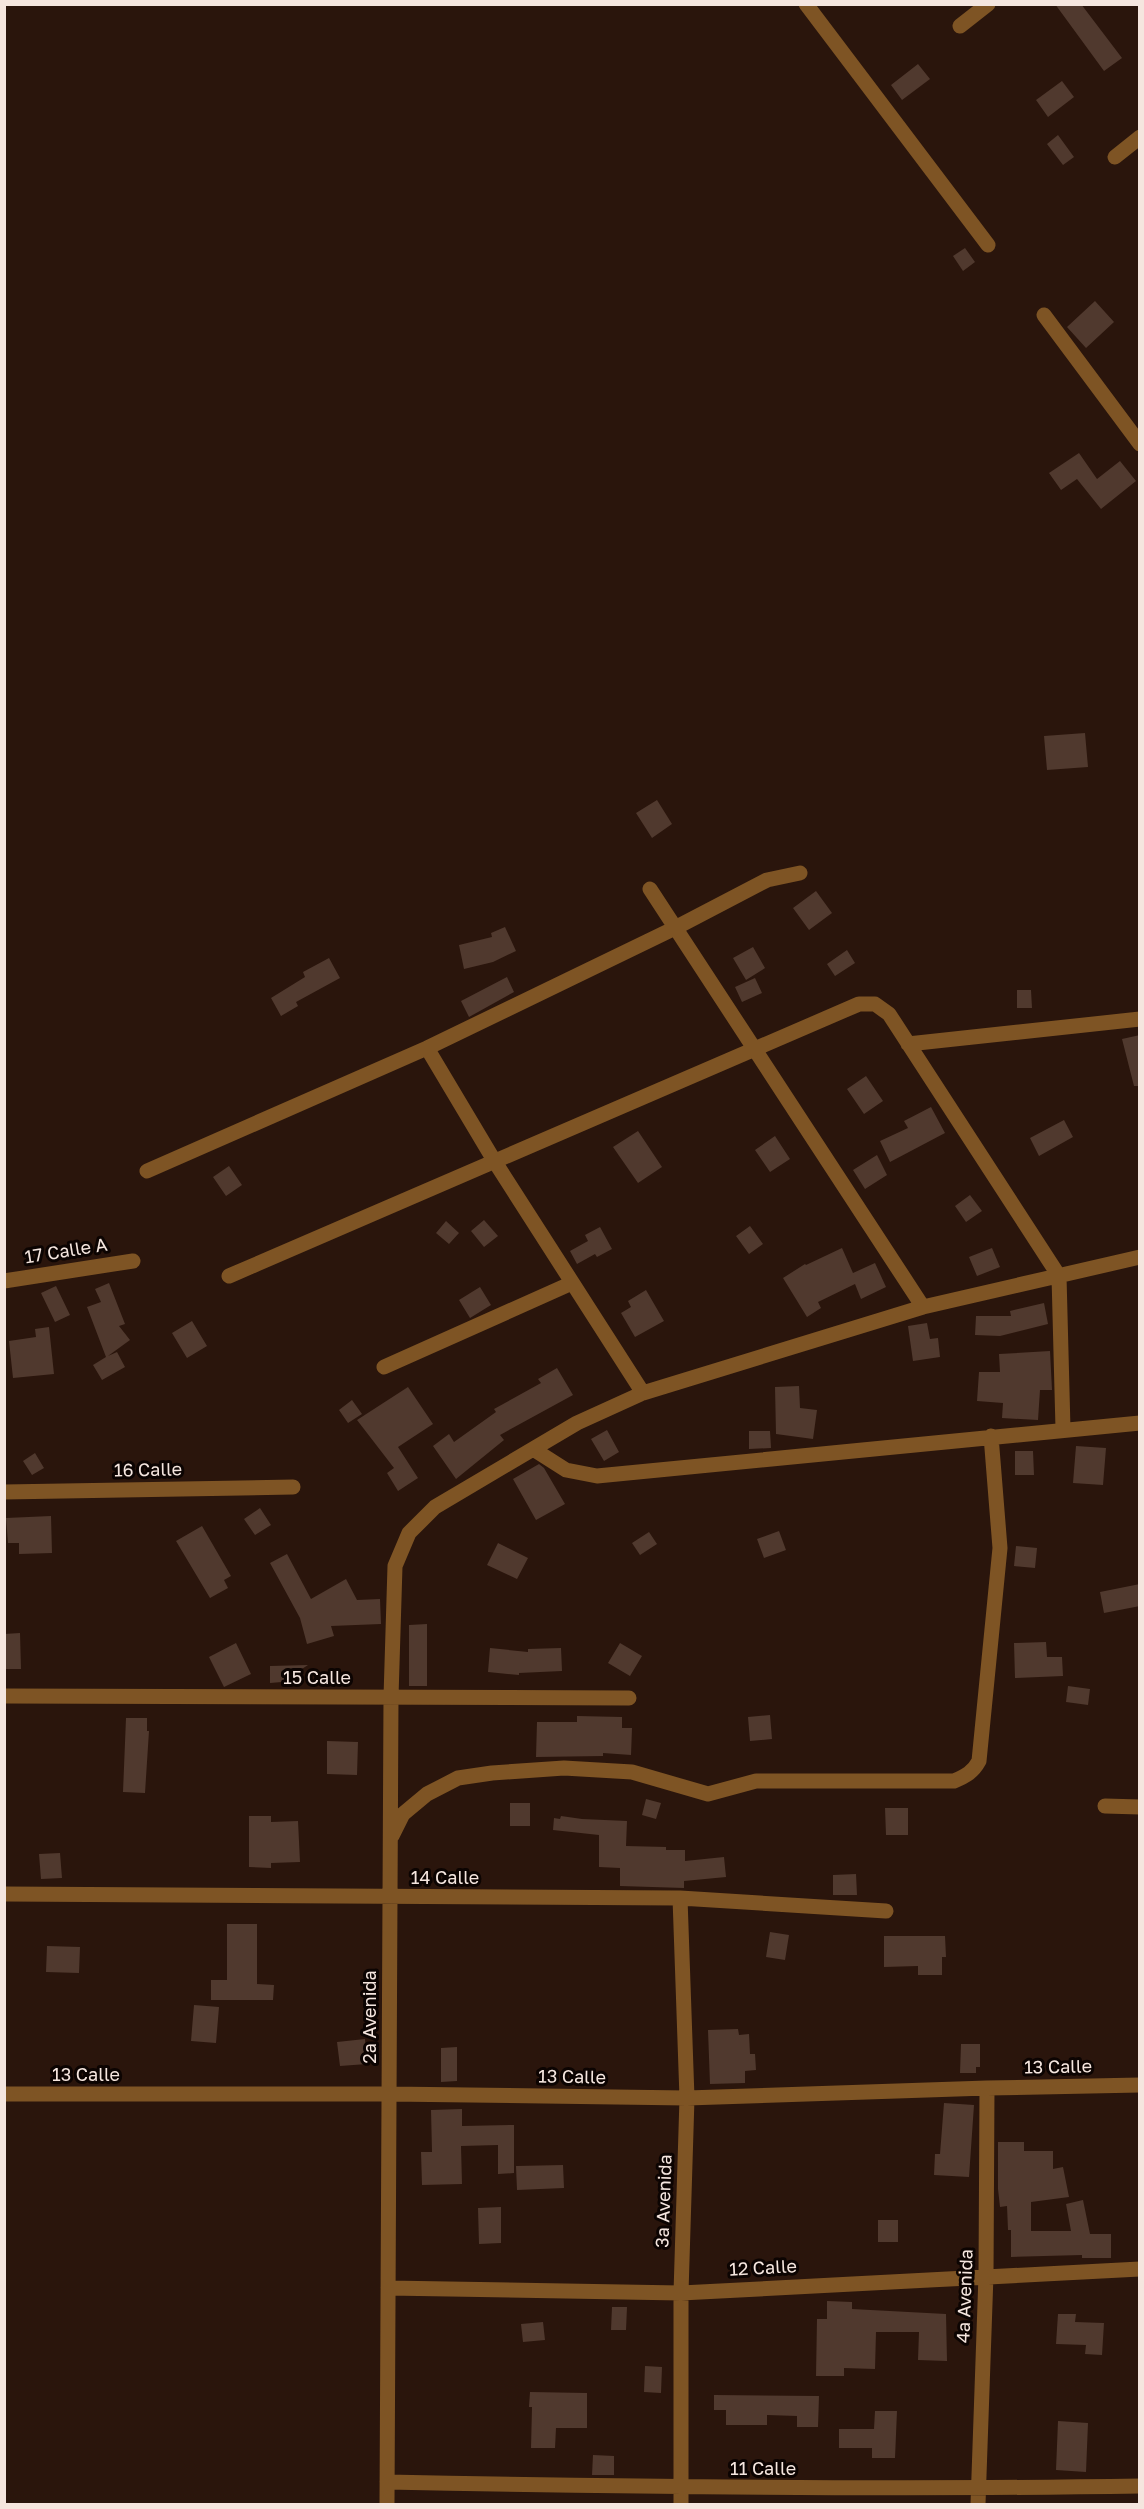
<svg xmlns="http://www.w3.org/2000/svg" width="1144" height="2509" viewBox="0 0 1144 2509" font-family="'Golos Text',sans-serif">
<rect width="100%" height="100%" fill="#2a150c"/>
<path fill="#50392e" d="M 1055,4 L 1081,4 L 1122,58 L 1104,71 Z
M 918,64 L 930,79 L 902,100 L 891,85 Z
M 1062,81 L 1074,97 L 1048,117 L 1036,100 Z
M 1058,135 L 1074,157 L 1063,165 L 1047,144 Z
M 965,248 L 975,262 L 963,271 L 953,256 Z
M 1095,301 L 1114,322 L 1086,348 L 1067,327 Z
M 1079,453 L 1097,479 L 1120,461 L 1136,481 L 1101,509 L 1077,479 L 1061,490 L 1049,473 Z
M 1085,733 L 1088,767 L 1047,770 L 1044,736 Z
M 657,800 L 672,824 L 652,838 L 636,813 Z
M 816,891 L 832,913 L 809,930 L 793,908 Z
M 505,927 L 516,951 L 493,962 L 464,969 L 459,945 L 492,937 L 491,933 Z
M 753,947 L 765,968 L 746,980 L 733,958 Z
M 847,950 L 855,963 L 835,976 L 827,964 Z
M 329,958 L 340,978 L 296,1002 L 298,1006 L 281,1016 L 271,998 L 305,977 L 303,972 Z
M 507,977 L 514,992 L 469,1017 L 461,1001 Z
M 755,978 L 762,993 L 742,1002 L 735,987 Z
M 1017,990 L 1031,990 L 1032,1008 L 1017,1008 Z
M 1140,1035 L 1140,1086 L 1134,1086 L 1122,1039 Z
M 866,1076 L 883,1101 L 864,1114 L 847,1089 Z
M 931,1107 L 945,1133 L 890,1162 L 880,1141 L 908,1128 L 904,1121 Z
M 1064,1120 L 1073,1137 L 1039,1156 L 1030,1138 Z
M 638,1131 L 662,1167 L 638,1183 L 613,1147 Z
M 775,1136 L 790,1159 L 770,1172 L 755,1150 Z
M 877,1155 L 887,1175 L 865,1189 L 853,1170 Z
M 229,1166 L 242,1185 L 226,1196 L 213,1177 Z
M 970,1195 L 982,1211 L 966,1222 L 955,1206 Z
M 484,1220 L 498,1236 L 484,1247 L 471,1231 Z
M 446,1221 L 459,1233 L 449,1244 L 436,1233 Z
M 750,1226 L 763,1244 L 749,1254 L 736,1236 Z
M 600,1227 L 612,1249 L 597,1257 L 595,1254 L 577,1264 L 570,1251 L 588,1241 L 585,1235 Z
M 842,1248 L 853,1273 L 875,1263 L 886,1287 L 861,1299 L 855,1284 L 818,1302 L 821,1308 L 807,1317 L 783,1278 L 805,1264 L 806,1265 Z
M 992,1248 L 1000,1267 L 977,1276 L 969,1257 Z
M 109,1283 L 125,1324 L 119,1326 L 130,1340 L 108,1356 L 117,1352 L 125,1367 L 102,1380 L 93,1365 L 106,1357 L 87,1307 L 101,1302 L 95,1289 Z
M 56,1286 L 70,1315 L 55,1322 L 41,1293 Z
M 480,1287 L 491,1305 L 470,1318 L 459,1300 Z
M 646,1290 L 664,1321 L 635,1337 L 621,1313 L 631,1307 L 628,1301 Z
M 1044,1303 L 1048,1324 L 1000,1336 L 975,1335 L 976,1316 L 1011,1316 L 1010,1311 Z
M 192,1321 L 207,1346 L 187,1358 L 172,1333 Z
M 927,1323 L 930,1339 L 938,1338 L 940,1357 L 913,1361 L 908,1326 Z
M 49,1327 L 54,1374 L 13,1378 L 9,1341 L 36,1337 L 35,1329 Z
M 1050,1351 L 1052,1390 L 1040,1390 L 1038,1420 L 1002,1418 L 1003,1403 L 977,1401 L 979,1372 L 1000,1372 L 999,1354 Z
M 557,1368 L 573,1395 L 500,1435 L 504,1440 L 456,1479 L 433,1446 L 449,1434 L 454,1442 L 496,1412 L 494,1409 L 541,1383 L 538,1379 Z
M 799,1386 L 800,1408 L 817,1410 L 813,1439 L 776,1434 L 775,1387 Z
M 408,1387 L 433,1424 L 398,1447 L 418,1478 L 398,1491 L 387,1473 L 394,1468 L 357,1420 Z
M 352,1400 L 362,1414 L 348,1423 L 339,1410 Z
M 607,1430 L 619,1452 L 604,1461 L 591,1439 Z
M 749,1431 L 770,1431 L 771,1448 L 749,1449 Z
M 1076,1446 L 1106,1448 L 1103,1485 L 1073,1483 Z
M 1015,1451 L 1033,1451 L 1034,1475 L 1015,1475 Z
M 35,1453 L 44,1468 L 32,1475 L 23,1461 Z
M 539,1464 L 544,1468 L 565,1504 L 536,1520 L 513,1479 Z
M 260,1508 L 271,1525 L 255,1535 L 244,1519 Z
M 51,1516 L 52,1553 L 19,1554 L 19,1543 L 8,1543 L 6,1518 Z
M 202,1526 L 231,1576 L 224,1580 L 228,1588 L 210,1598 L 176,1541 Z
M 779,1531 L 786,1550 L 764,1558 L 757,1539 Z
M 649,1532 L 657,1544 L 640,1555 L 632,1543 Z
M 498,1543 L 528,1558 L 517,1579 L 487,1565 Z
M 1016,1546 L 1037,1548 L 1035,1568 L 1014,1566 Z
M 287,1554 L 311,1599 L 346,1579 L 357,1600 L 380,1599 L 381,1624 L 331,1626 L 334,1636 L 307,1644 L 300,1618 L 270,1563 Z
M 1140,1584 L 1140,1606 L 1104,1613 L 1100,1592 Z
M 427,1624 L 427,1686 L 409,1686 L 409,1625 Z
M 20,1633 L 21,1669 L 4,1669 L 4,1634 Z
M 1046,1642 L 1047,1657 L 1062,1657 L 1063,1676 L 1015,1678 L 1014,1643 Z
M 236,1643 L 251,1674 L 224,1687 L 209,1657 Z
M 620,1643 L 642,1656 L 630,1676 L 608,1663 Z
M 490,1648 L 528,1652 L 528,1649 L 561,1648 L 562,1671 L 519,1673 L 519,1675 L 488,1672 Z
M 308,1665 L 282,1682 L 270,1683 L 270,1666 Z
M 1068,1686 L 1090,1689 L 1088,1705 L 1066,1702 Z
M 770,1715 L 772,1739 L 750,1741 L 748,1717 Z
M 577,1716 L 622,1717 L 622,1728 L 632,1728 L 631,1755 L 603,1753 L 603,1756 L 536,1757 L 537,1722 L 577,1722 Z
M 126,1718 L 147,1718 L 147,1731 L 149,1731 L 145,1793 L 123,1792 Z
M 327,1741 L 358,1742 L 357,1775 L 327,1774 Z
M 646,1799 L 661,1803 L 656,1819 L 642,1815 Z
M 510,1803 L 530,1803 L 530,1826 L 510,1826 Z
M 885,1808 L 908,1808 L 908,1835 L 886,1835 Z
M 249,1816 L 271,1816 L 271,1822 L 298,1821 L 300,1862 L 271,1863 L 271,1868 L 249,1867 Z
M 561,1816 L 582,1819 L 627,1821 L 626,1846 L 666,1847 L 666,1850 L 685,1850 L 685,1861 L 724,1857 L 726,1877 L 684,1881 L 684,1888 L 620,1886 L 620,1868 L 599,1867 L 599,1835 L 553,1830 L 554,1818 L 560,1819 Z
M 60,1853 L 62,1878 L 41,1879 L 39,1854 Z
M 856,1874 L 857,1895 L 833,1895 L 833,1875 Z
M 227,1924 L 257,1924 L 257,1984 L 274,1985 L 273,2000 L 211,2000 L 211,1980 L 227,1980 Z
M 770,1932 L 789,1935 L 785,1960 L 766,1957 Z
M 884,1936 L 945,1936 L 946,1957 L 942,1957 L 942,1975 L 918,1975 L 918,1966 L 884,1967 Z
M 47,1946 L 80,1947 L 79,1973 L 46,1972 Z
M 194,2005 L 219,2007 L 216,2043 L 191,2041 Z
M 738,2029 L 739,2035 L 749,2034 L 750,2054 L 755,2054 L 756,2070 L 745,2071 L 745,2083 L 710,2084 L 708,2030 Z
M 365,2039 L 367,2064 L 340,2066 L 337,2042 Z
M 961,2044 L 980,2044 L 980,2067 L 976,2067 L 976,2073 L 960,2073 Z
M 457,2047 L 457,2081 L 441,2082 L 441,2048 Z
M 944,2103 L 974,2105 L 969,2177 L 934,2175 L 935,2154 L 940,2154 Z
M 462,2109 L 462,2126 L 514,2125 L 514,2173 L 498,2174 L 498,2145 L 461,2146 L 462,2184 L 422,2185 L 421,2152 L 432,2152 L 431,2110 Z
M 998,2142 L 1024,2142 L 1024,2151 L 1053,2151 L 1053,2169 L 1063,2167 L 1069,2197 L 1031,2202 L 1031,2231 L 1071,2231 L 1066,2204 L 1083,2200 L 1090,2234 L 1111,2234 L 1111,2258 L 1082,2258 L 1082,2255 L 1011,2257 L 1011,2230 L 1008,2230 L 1007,2206 L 1000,2207 L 998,2189 Z
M 563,2165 L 564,2188 L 517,2190 L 516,2166 Z
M 501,2207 L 501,2243 L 479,2244 L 478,2208 Z
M 878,2220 L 898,2220 L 898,2242 L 878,2242 Z
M 827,2301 L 852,2302 L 852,2309 L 946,2314 L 947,2361 L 918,2360 L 919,2332 L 876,2332 L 875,2369 L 844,2368 L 844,2376 L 816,2376 L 817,2319 L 827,2319 Z
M 612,2307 L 627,2307 L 626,2330 L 611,2330 Z
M 1058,2314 L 1076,2314 L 1075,2322 L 1104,2323 L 1102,2355 L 1085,2354 L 1086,2345 L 1056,2344 Z
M 543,2322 L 545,2340 L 523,2342 L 521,2324 Z
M 645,2366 L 662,2367 L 661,2393 L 644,2392 Z
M 530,2392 L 587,2393 L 587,2428 L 556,2428 L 555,2448 L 531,2448 L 532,2407 L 529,2407 Z
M 714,2395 L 819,2396 L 818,2427 L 797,2427 L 797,2416 L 767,2415 L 767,2425 L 726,2425 L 726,2410 L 714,2410 Z
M 875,2411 L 897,2411 L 895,2458 L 872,2458 L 872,2448 L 839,2448 L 839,2429 L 874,2429 Z
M 1058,2421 L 1088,2423 L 1086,2472 L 1056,2470 Z
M 593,2455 L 614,2456 L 614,2475 L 592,2475 Z"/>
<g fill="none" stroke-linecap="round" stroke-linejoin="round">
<path stroke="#7e5424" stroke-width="15" d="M 806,4 L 988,245
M 960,26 L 988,4
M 1115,157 L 1140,137
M 1044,315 L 1140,444
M 650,889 L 923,1307
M 908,1044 L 1140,1019
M 427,1048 L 495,1162 L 643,1393
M 147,1171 L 427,1048 L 675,928 L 767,880 L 800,873
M 229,1276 L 859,1004 L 875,1004 L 889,1014 L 1059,1276 L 1063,1429
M 4,1281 L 133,1261
M 384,1367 L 572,1283
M 533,1449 L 566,1470 L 597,1476 L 1140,1423
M 4,1492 L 293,1487
M 4,1696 L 629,1698
M 1105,1806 L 1140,1807
M 392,1836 L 403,1814 L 427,1794 L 458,1778 L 492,1773 L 564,1768 L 632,1772 L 708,1794 L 756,1781 L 954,1781 C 966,1776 973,1772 979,1761 L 1000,1548 L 991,1436
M 4,1894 L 680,1898 L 886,1911
M 680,1898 L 687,2098 L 681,2293 L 681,2504
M 4,2094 L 390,2094 L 687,2098 L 987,2088 L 1140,2085
M 388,2288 L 681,2293 L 1140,2269
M 387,2482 C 638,2487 889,2490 1140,2486
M 387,2504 L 391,1697 L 395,1566 L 409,1533 L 435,1507 L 533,1449 L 577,1423 L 643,1393 L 923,1307 L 1140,1257
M 978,2504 L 986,2275 L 987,2088"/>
</g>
<g text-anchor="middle" stroke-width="6" stroke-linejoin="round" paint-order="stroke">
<g font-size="18" fill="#f5e6df" stroke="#0c0402">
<text transform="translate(66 1251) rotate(-9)" y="6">17 Calle A</text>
<text transform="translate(148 1470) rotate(-1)" y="6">16 Calle</text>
<text x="317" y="1684">15 Calle</text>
<text x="445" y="1884">14 Calle</text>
<text transform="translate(370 2017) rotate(-90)" y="6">2a Avenida</text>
<text transform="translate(1058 2067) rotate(-1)" y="6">13 Calle</text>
<text x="86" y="2081">13 Calle</text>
<text transform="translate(572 2077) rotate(1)" y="6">13 Calle</text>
<text transform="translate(664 2201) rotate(-88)" y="6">3a Avenida</text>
<text transform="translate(763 2268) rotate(-3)" y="6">12 Calle</text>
<text transform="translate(965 2296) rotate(-88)" y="6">4a Avenida</text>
<text x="763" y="2475">11 Calle</text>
</g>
</g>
<rect width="1144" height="2509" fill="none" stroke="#f5e6df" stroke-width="12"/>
</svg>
